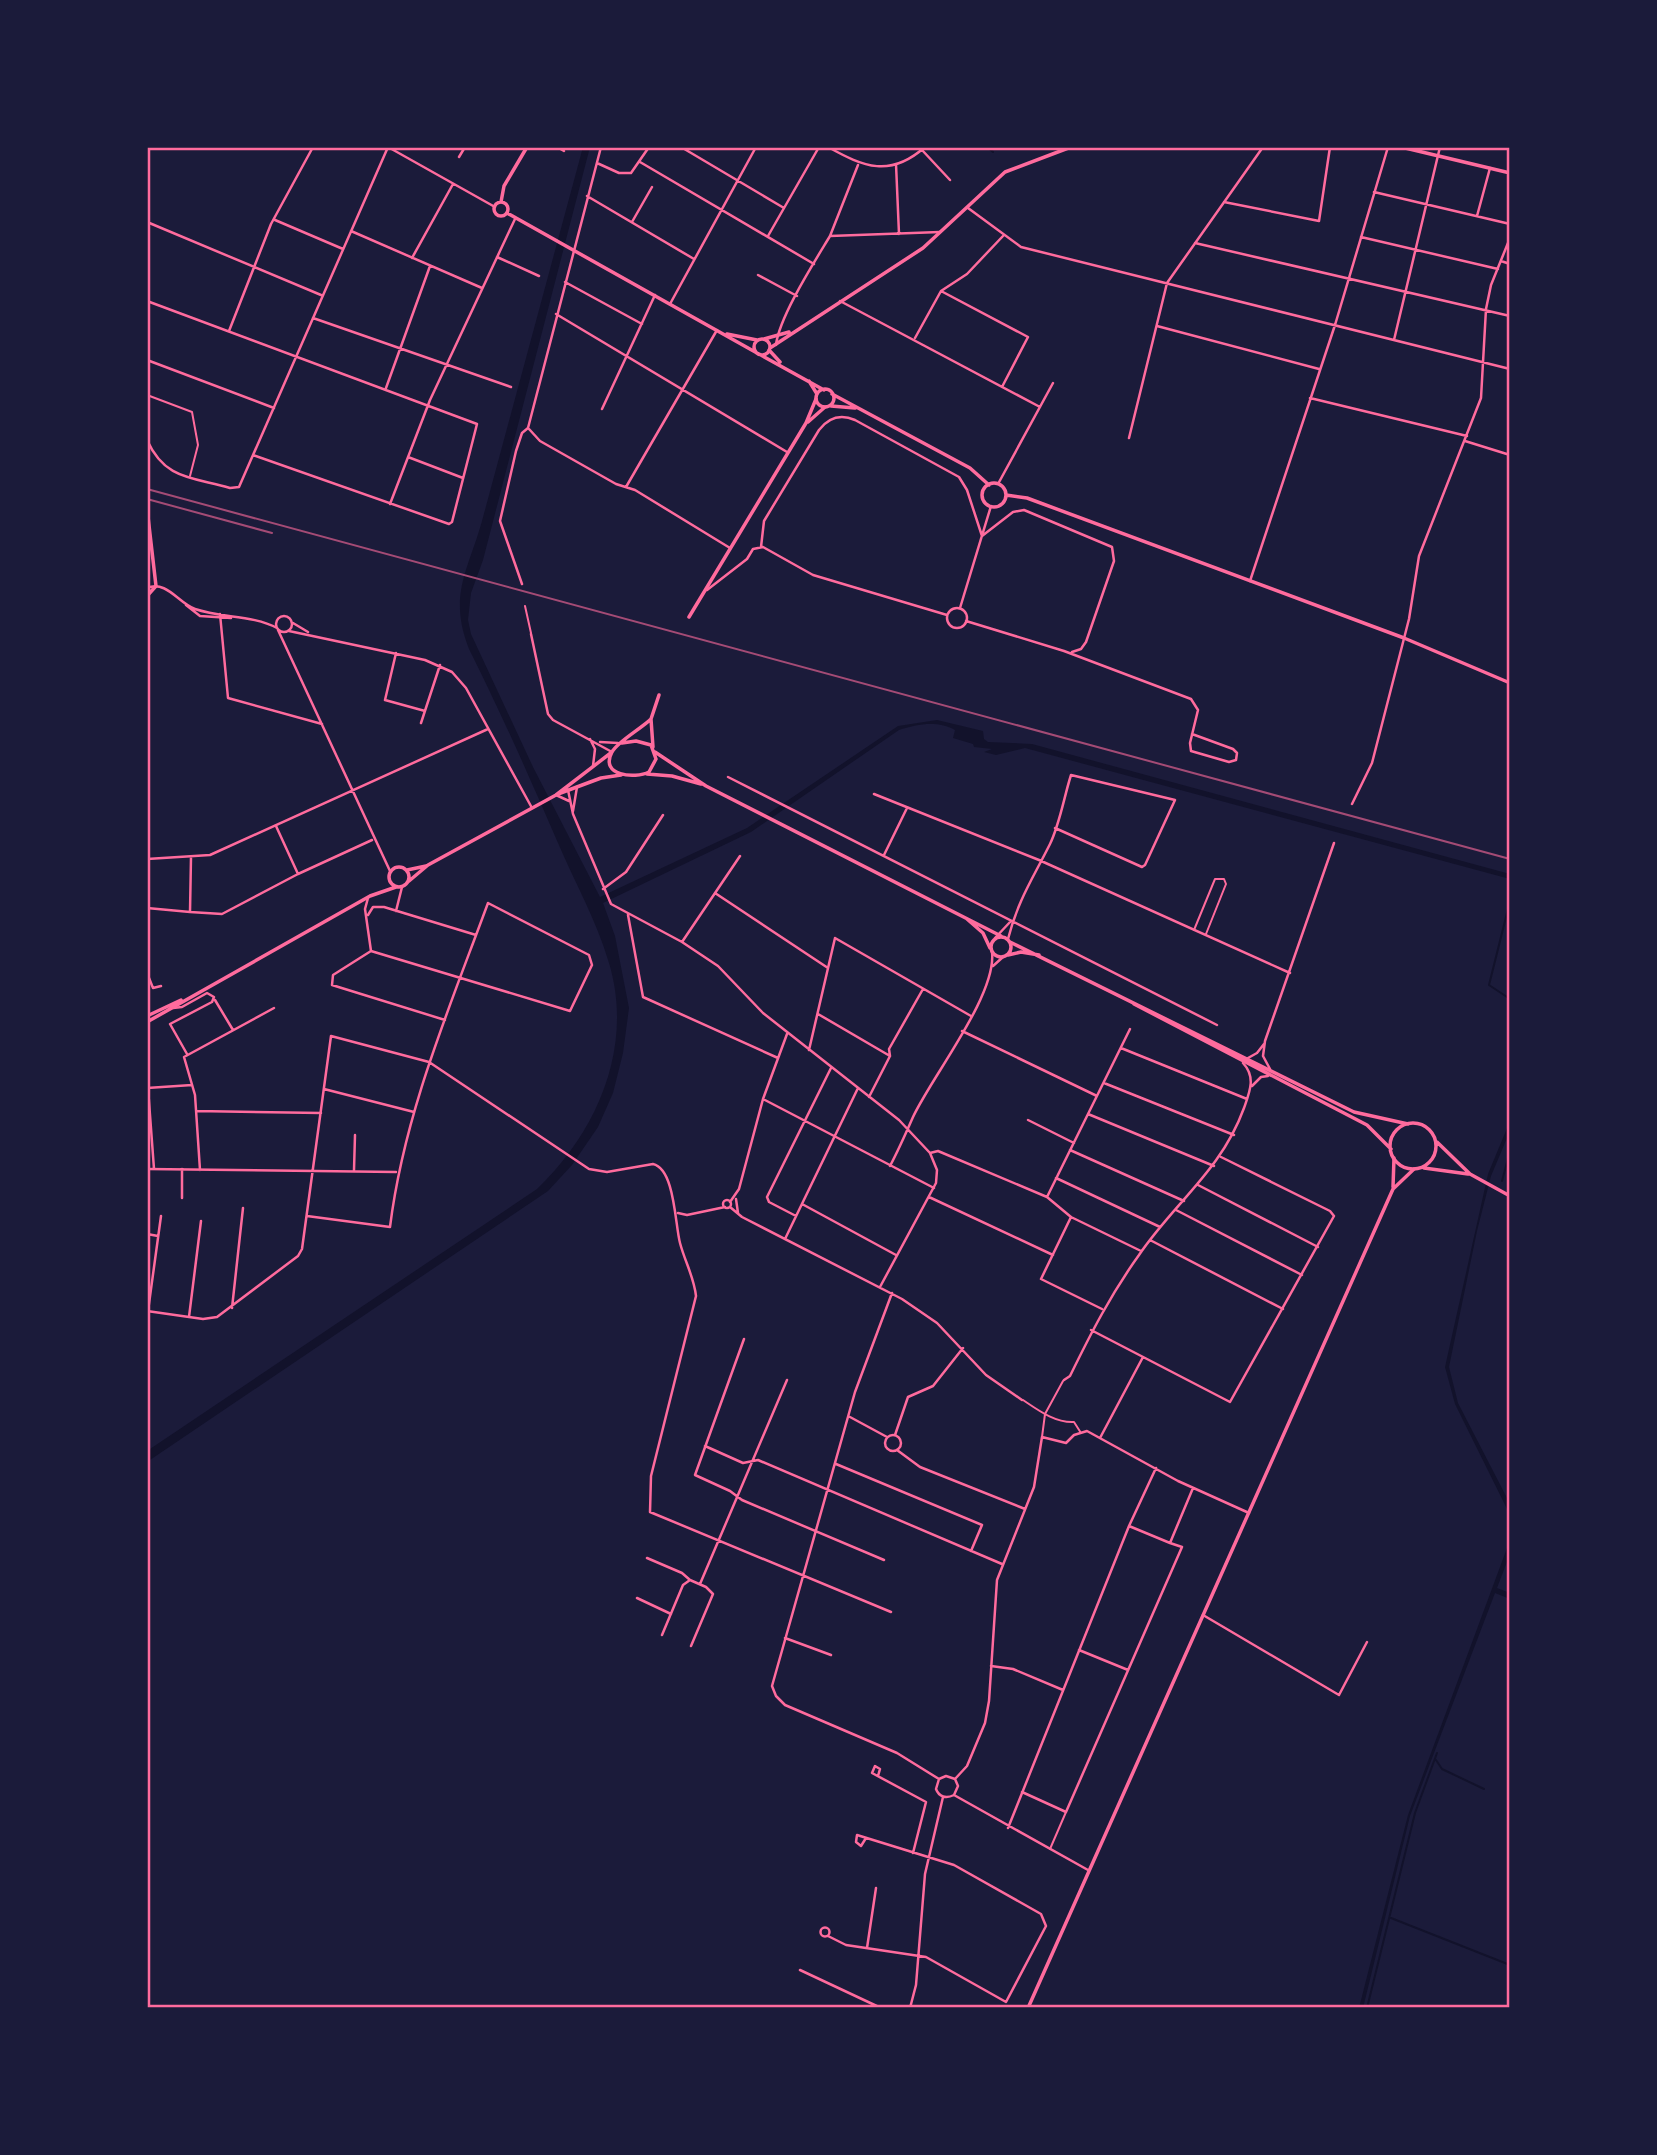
<svg xmlns="http://www.w3.org/2000/svg" width="1657" height="2155" viewBox="0 0 1657 2155" font-family="'PT Sans Narrow',sans-serif">
<rect width="100%" height="100%" fill="#1b1b3a"/>
<path fill="#12122b" d="M 583,147 L 590,147 L 483,560 L 471,593 L 468,620 L 471,634 L 533,767 L 600,897 L 747,828 L 898,726 L 937,720 L 983,731 L 984,739 L 988,742 L 1032,744 L 1510,874 L 1510,879 L 1025,748 L 996,755 L 984,752 L 992,749 L 974,747 L 973,744 L 953,738 L 955,730 C 938,720 917,724 899,730 L 751,832 L 603,903 L 615,936 L 629,1008 L 623,1053 L 613,1093 L 598,1127 L 572,1165 L 548,1191 L 147,1462 L 147,1451 L 537,1189 C 598,1131 634,1046 609,963 C 596,919 575,883 558,843 C 530,778 501,713 469,649 C 448,595 468,571 482,521 Z
M 1510,1121 L 1510,1131 L 1491,1176 L 1477,1231 L 1449,1367 L 1458,1403 L 1507,1498 L 1510,1515 L 1455,1404 L 1445,1367 L 1488,1174 Z
M 1510,1540 L 1510,1554 L 1497,1588 L 1510,1593 L 1510,1599 L 1495,1593 L 1410,1816 L 1363,2008 L 1359,2008 L 1408,1815 Z"/>
<g fill="none" stroke-linecap="round" stroke-linejoin="round">
<path stroke="#12122b" stroke-width="2" d="M 987,147 L 993,152
M 1507,997 L 1489,985 L 1510,901
M 1502,1181 L 1510,1151
M 1436,1760 L 1442,1769 L 1484,1789
M 1391,1918 L 1510,1965
M 1367,2008 L 1415,1813 L 1437,1753"/>
<path stroke="#ff6b9d" stroke-width="2" d="M 147,395 L 192,412 L 198,445 L 190,476
M 525,606 L 531,633
M 1194,930 L 1215,879 L 1224,879 L 1226,884 L 1206,934"/>
<path stroke="#ff6b9d" stroke-width="2" d="M 1023,1400 C 1038,1410 1055,1423 1074,1422 L 1081,1433
M 1042,1437 L 1045,1414 L 1063,1381
M 1050,1849 L 1066,1812"/>
<path stroke="#ff6b9d" stroke-width="2.5" d="M 388,147 L 495,207
M 557,147 L 564,151
M 681,147 L 784,208
M 828,147 C 864,167 890,178 925,147
M 922,150 L 950,180
M 459,157 L 465,147
M 640,162 L 814,264
M 597,163 L 619,173 L 631,173 L 649,147
M 896,164 L 899,234
M 1374,192 L 1510,224
M 587,196 L 694,259
M 1224,202 L 1319,221 L 1330,147
M 968,208 L 1021,247 L 1510,369
M 1477,216 L 1490,168
M 275,220 L 343,249
M 147,222 L 321,295
M 632,222 L 652,187
M 351,231 L 482,288
M 768,236 L 819,147
M 830,236 L 858,165
M 1361,237 L 1498,269
M 1195,243 L 1510,316
M 497,257 L 539,276
M 412,258 L 453,184
M 1501,261 L 1510,264
M 758,275 L 797,296
M 565,282 L 642,324
M 941,291 L 1028,337 L 1002,387
M 147,301 L 477,424 L 452,522 L 449,524 L 253,455
M 840,301 L 1040,407
M 670,304 L 756,147
M 556,314 L 787,452
M 313,318 L 511,387
M 1157,326 L 1319,369
M 229,331 L 271,224 L 313,147
M 915,338 L 941,291 L 967,274 L 1003,236
M 1394,340 L 1440,147
M 776,345 C 779,317 815,261 830,236 L 940,232
M 147,360 L 274,408
M 386,388 L 430,266
M 1310,398 L 1467,436
M 602,409 L 655,295
M 529,429 L 540,441 L 616,484 L 635,490 L 730,548
M 1129,438 L 1167,283 L 1263,147
M 147,440 C 165,480 192,477 230,488 L 239,487 L 388,147
M 1465,441 L 1510,455
M 408,457 L 463,478
M 998,484 L 1053,383
M 626,487 L 717,330
M 390,504 L 430,400 L 515,219
M 982,536 L 1013,512 L 1024,510 L 1112,547 L 1114,561 L 1086,642 L 1081,649 L 1072,652
M 761,547 L 764,521 L 819,430 C 829,417 841,414 855,420 L 959,477 L 967,490 L 982,536
M 1250,581 L 1335,325 L 1388,147
M 522,584 L 500,521 L 516,451 L 522,433 L 528,428 L 601,147
M 147,588 C 167,580 178,603 195,609 C 221,618 253,615 277,628
M 707,590 L 747,559 L 753,549 L 763,547 L 813,575 L 947,615
M 186,605 L 200,616 L 231,618
M 960,608 L 991,506
M947 618a10 10 0 1 1 20 0a10 10 0 1 1-20 0Z
M 220,614 L 228,698 L 322,724
M276 624a8 8 0 1 1 16 0a8 8 0 1 1-16 0Z
M 966,621 L 1064,651 L 1191,699 L 1198,710 L 1190,743 L 1191,751 L 1229,762 L 1236,760 L 1237,753 L 1233,749 L 1192,734
M 293,623 L 308,632
M 278,630 L 390,871
M 289,631 L 425,660 L 452,672 L 466,688 L 532,808
M 531,634 L 548,714 L 553,720 L 612,752
M 396,653 L 385,700 L 425,711
M 421,723 L 440,665
M 590,739 L 595,749 L 593,766
M 600,742 L 618,743
M 728,777 L 1217,1025
M 568,790 L 573,814 L 611,904 L 682,942 L 718,966 L 763,1013 L 899,1120 L 930,1153 L 937,1170 L 936,1183 L 880,1287
M 874,794 L 1039,860 L 1290,973
M 556,795 L 569,801
M 1352,804 L 1372,763 L 1409,619 L 1419,556 L 1481,398 L 1486,309 L 1491,285 L 1510,238
M 573,811 L 577,787
M 276,826 L 298,874
M 884,855 L 907,808
M 147,859 L 210,855 L 488,729
M 603,889 L 626,872 L 663,815
M 715,893 L 828,968
M 147,908 L 190,912 L 191,857
M 396,911 L 402,887
M 190,912 L 222,914 L 298,874 L 372,840
M 368,915 L 373,907 L 384,907 L 476,935
M 628,915 L 643,997 L 778,1058
M 995,938 L 1011,921
M 1008,939 C 1018,900 1032,880 1050,844 C 1060,823 1064,797 1071,775 L 1175,800 L 1145,865 L 1142,867 L 1055,828
M 682,942 L 740,856
M 371,951 L 333,975 L 332,985 L 445,1020
M 993,966 L 1003,957
M 147,973 L 153,988 L 161,986
M 215,1000 L 233,1030
M 173,1008 L 182,1007 L 207,993 L 214,997 L 212,1002 L 170,1024 L 187,1054
M 818,1014 L 890,1056
M 962,1031 L 1097,1096
M 1121,1048 L 1247,1099
M 809,1050 L 835,938 L 971,1016
M 1248,1058 L 1257,1053 L 1264,1044
M 1270,1069 L 1263,1056 L 1265,1041 L 1334,843
M 1104,1083 L 1234,1135
M 1252,1086 L 1261,1077 L 1268,1076
M 147,1088 L 192,1085
M 148,1088 L 154,1169
M 324,1089 L 414,1112
M 869,1097 L 890,1056 L 889,1049 L 923,989
M 763,1099 L 934,1188
M 196,1111 L 321,1113
M 1088,1114 L 1214,1166
M 1028,1120 L 1074,1143
M 1070,1150 L 1184,1201
M 930,1153 L 938,1151 L 1047,1197 L 1071,1217 L 1141,1251
M 890,1166 C 899,1149 906,1133 913,1117 C 932,1076 997,995 992,952
M 147,1169 L 396,1172
M 182,1169 L 182,1198
M 200,1170 L 195,1095 L 184,1057 L 274,1008
M 354,1170 L 355,1135
M 1056,1178 L 1160,1227
M 1198,1185 L 1318,1247
M 929,1197 L 1053,1255
M 1047,1197 L 1130,1029
M 736,1199 L 738,1213
M723 1204a4 4 0 1 1 8 0a4 4 0 1 1-8 0Z
M 730,1202 L 739,1189 L 763,1099 L 787,1034
M 802,1204 L 896,1255
M 730,1207 L 742,1217 L 902,1299 L 937,1323 L 986,1375 L 1022,1400
M 1176,1210 L 1302,1275
M 678,1213 L 687,1215 L 725,1207
M 307,1216 L 390,1227 C 404,1114 449,1009 488,903 L 589,955 L 592,965 L 570,1011 L 371,951 L 365,909 L 368,898
M 796,1216 L 769,1202 L 767,1197 L 831,1068
M 1071,1217 L 1041,1279 L 1102,1309
M 147,1234 L 158,1236
M 785,1239 L 858,1088
M 1150,1240 L 1283,1309
M 892,1293 L 855,1392 L 772,1686 L 776,1696 L 785,1705 L 897,1753 L 939,1779
M 232,1308 L 243,1208
M 147,1311 L 203,1319 L 217,1317 L 298,1256 L 302,1249 L 331,1036 L 429,1062 L 589,1169 L 607,1172 L 653,1164 C 675,1169 675,1225 680,1243 C 685,1262 694,1277 696,1296 L 651,1476 L 650,1512 L 891,1612
M 148,1311 L 161,1216
M 189,1317 L 201,1221
M 1091,1330 L 1230,1402 L 1334,1216 L 1330,1211 L 1221,1157
M 744,1339 L 695,1475 L 730,1491 L 742,1500 L 884,1560
M 1064,1380 L 1070,1376 C 1091,1333 1111,1294 1139,1255 C 1175,1202 1221,1171 1244,1108 C 1250,1091 1256,1077 1243,1063
M 850,1417 L 887,1437
M 895,1435 L 908,1397 L 933,1386 L 963,1348
M885 1443a8 8 0 1 1 16 0a8 8 0 1 1-16 0Z
M 1100,1438 L 1143,1357
M 705,1446 L 743,1463 L 758,1460 L 1002,1564
M 897,1450 L 920,1467 L 1025,1509
M 836,1464 L 982,1525 L 971,1551
M 1129,1526 L 1170,1543
M 647,1558 L 682,1573 L 690,1580
M 700,1584 L 787,1380
M 637,1598 L 671,1614
M 1203,1615 L 1339,1695 L 1367,1642
M 662,1635 L 683,1585 L 690,1580 L 706,1587 L 713,1594 L 691,1646
M 785,1638 L 831,1655
M 1079,1650 L 1128,1670
M 991,1666 L 1013,1669 L 1063,1690
M 878,1776 L 880,1769 L 875,1766 L 872,1773 L 926,1802 L 913,1853
M 939,1779 L 946,1776 L 955,1779 L 958,1786 L 954,1795
M 939,1779 L 936,1789 C 939,1797 946,1799 954,1795
M 955,1779 L 967,1766 L 985,1723 L 989,1701 L 997,1580 L 1034,1487 L 1042,1437 L 1066,1443 L 1074,1435 L 1087,1431 L 1178,1481 L 1249,1513
M 1022,1792 L 1066,1812 L 1182,1547 L 1170,1543 L 1193,1488
M 954,1795 L 1088,1870
M 1008,1828 L 1129,1526 L 1156,1468
M820.5 1932a4.5 4.5 0 1 1 9 0a4.5 4.5 0 1 1-9 0Z
M 828,1936 L 846,1945 L 926,1957 L 1006,2002 L 1046,1926 L 1041,1914 L 954,1865 L 857,1835 L 856,1842 L 861,1846 L 866,1838
M 867,1948 L 876,1888
M 800,1970 L 881,2008
M 910,2008 L 916,1985 L 925,1874 L 943,1797"/>
<path stroke="#ff6b9d" stroke-width="3.5" d="M 1401,147 L 1510,173
M 501,202 L 504,186 L 527,147
M494 209a7 7 0 1 1 14 0a7 7 0 1 1-14 0Z
M 507,213 L 757,353
M 727,334 L 757,340
M 764,339 L 789,332
M754 347a8 8 0 1 1 16 0a8 8 0 1 1-16 0Z
M 770,348 L 923,248 L 1005,172 L 1071,147
M 769,350 L 780,362
M 759,354 L 824,390
M 809,381 L 817,394
M816 398a9 9 0 1 1 18 0a9 9 0 1 1-18 0Z
M 832,394 L 970,468 L 989,485
M 831,406 L 855,408
M982 495a12 12 0 1 1 24 0a12 12 0 1 1-24 0Z
M 1006,495 L 1027,498 L 1404,638 L 1510,683
M 147,508 L 156,586 L 147,596
M 1393,1187 L 1394,1158
M 1028,2008 L 1393,1189 L 1414,1169"/>
<path stroke="#ff6b9d" stroke-width="3.5" d="M 808,422 L 825,407
M 689,617 L 806,423 L 816,399
M 622,743 L 636,741 L 651,745 L 656,759 L 649,772 C 635,779 599,776 612,752 C 617,742 642,728 651,719
M 653,747 L 651,719 L 659,695
M 655,752 L 706,786 L 1001,936
M 647,774 L 672,776 L 701,784
M 558,794 L 601,778 L 621,775
M389 877a10 10 0 1 1 20 0a10 10 0 1 1-20 0Z
M 407,870 L 426,866
M 409,881 L 428,865 L 556,795 L 612,752
M 967,919 L 983,933 L 990,948
M991 947a10 10 0 1 1 20 0a10 10 0 1 1-20 0Z
M 1010,942 L 1354,1112 L 1408,1124
M 1008,955 L 1021,952 L 1039,955
M 1134,1004 L 1367,1125 L 1391,1149
M 147,1016 L 181,1000
M 147,1022 L 370,896 L 396,887
M1390 1146a23 23 0 1 1 46 0a23 23 0 1 1-46 0Z
M 1437,1142 L 1470,1174 L 1510,1196
M 1424,1168 L 1468,1174"/>
<path stroke="#a44b75" stroke-width="2" d="M 147,489 L 1510,859
M 147,499 L 272,533"/>
</g>
<rect width="1657" height="2155" fill="none" stroke="#1b1b3a" stroke-width="298"/>
<rect x="149" y="149" width="1359" height="1857" fill="none" stroke="#ff6b9d" stroke-width="2.5"/>
</svg>
